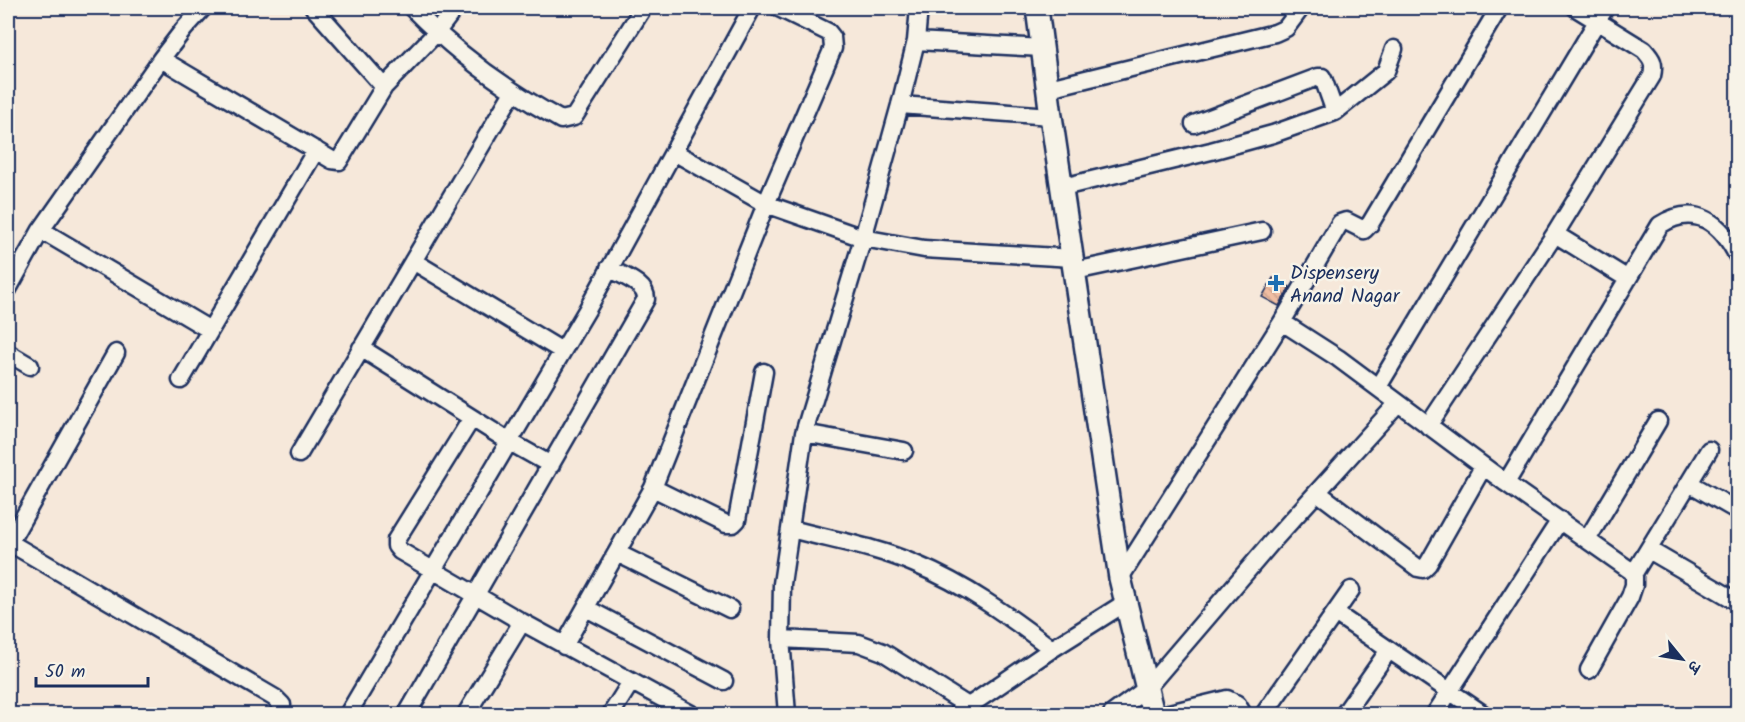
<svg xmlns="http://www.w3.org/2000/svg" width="1745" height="722" viewBox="0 0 1745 722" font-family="Kalam,'Playpen Sans Deva',sans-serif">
<defs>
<pattern id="building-back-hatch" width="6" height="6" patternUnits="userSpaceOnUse" patternTransform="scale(1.5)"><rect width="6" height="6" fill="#f1bea2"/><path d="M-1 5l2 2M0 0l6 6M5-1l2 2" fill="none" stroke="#cea48e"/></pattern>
</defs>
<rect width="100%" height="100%" fill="#f6e8da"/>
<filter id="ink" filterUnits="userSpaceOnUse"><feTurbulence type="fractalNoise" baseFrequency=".0167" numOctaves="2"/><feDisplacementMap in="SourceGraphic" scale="12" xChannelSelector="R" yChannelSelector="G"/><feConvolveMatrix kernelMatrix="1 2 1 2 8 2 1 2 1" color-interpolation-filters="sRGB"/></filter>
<g filter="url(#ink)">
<path fill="url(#building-back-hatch)" stroke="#1b2f5e" stroke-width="1.5" d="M 1273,278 L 1290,287 L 1279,306 L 1262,297 Z"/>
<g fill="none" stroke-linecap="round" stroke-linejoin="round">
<defs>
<path id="minor" d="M 314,8 L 384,87
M 412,8 C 456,53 506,90 561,120 L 574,117 L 643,8
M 916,41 L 1043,48
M 161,59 L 332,160 L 339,161 L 384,87 L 436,33 L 455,8
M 1049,88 L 1275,33 L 1286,28 L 1301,8
M 900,105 L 1051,116
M 1335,112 L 1386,71 L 1394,49
M 674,152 L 766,204 L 863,238 L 924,249 L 1073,258
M 1063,187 L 1211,151 L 1273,134 L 1335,112 L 1324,81 L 1322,77 L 1318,77 L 1194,124
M 41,230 L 210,330
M 1555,234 L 1628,279
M 413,261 L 562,351
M 1075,271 L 1262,231
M 8,289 L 41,230 L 161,59 L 184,29 L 203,8
M 1282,322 L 1338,358 L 1506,483 L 1634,573
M 361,348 L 510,442 L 551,465
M 8,353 L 30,366
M 181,380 L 316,150
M 1378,387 L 1605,8
M 472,418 L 396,540 L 396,546 L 400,551 L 522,622 L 691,714
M 1428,426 L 1555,234 L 1652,76 C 1655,63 1652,59 1644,50 L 1576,8
M 804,433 L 904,451
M 299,454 L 513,92
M 1506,483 L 1660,225 C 1696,202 1722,224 1738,257
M 1689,483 L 1738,511
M 653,488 L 726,524 L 733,524 L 737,520 L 764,372
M 1317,492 L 1418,568 L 1423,569 L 1428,564 L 1483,467
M 791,529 C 832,540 876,547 915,564 C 966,585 1009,616 1052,649
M 1587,540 L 1658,421
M 8,545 L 17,547 L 275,698 L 282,705 L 281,714
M 8,545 L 116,353
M 1649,550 L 1738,602
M 617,553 L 730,609
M 1120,578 L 1282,322 L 1340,223 L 1346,221 L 1364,230 L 1370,224 L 1499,8
M 586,608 L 724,681
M 1335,613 L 1483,714
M 781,639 L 859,643 L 883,652 L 968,706
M 564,646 L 653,488 L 766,204 L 833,48 L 832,37 L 828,32 L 779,8
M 1589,670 L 1630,597 L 1634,585 L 1634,573 L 1709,450
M 348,714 L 587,310 L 752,8
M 407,714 L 646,299 C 646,283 622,276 609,268
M 466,714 L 522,622
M 611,714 L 631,682
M 787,714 L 781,639 L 782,584 L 804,433 L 863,238 L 900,105 L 916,41 L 919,8
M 957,714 L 1052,649 L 1125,603
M 1112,714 L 1146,689 L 1271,543 L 1398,403
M 1165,714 L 1227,699 L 1237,704 L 1243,714
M 1264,714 L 1351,590
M 1344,714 L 1389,650
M 1435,714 L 1560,520"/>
<path id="tertiary" d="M 1037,8 L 1051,116 L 1120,578 L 1153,714"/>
</defs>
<use href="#minor" stroke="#1b2f5e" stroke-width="21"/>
<use href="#tertiary" stroke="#1b2f5e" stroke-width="26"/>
<use href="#minor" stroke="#f7f3e8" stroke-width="16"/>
<use href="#tertiary" stroke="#f7f3e8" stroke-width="21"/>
</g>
</g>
<path fill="#1f6fb2" stroke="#f7f3e8" stroke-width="2" d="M1273 274h6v6h6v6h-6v6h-6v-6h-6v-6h6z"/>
<g text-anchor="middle" stroke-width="5" stroke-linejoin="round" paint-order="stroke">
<g font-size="20" fill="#1b2f5e" stroke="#f7f3e8" text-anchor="start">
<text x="1290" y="279">Dispensery<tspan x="1290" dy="23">Anand Nagar</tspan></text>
</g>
</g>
<rect width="1745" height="722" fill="none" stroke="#f7f3e8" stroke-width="30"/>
<rect x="15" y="15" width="1715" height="692" fill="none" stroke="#1b2f5e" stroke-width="2" filter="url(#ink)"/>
<g transform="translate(1682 659) rotate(120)" stroke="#f7f3e8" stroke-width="4.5" paint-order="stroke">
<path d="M0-4.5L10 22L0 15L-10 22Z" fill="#1b2f5e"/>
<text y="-9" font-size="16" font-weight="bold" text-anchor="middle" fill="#1b2f5e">उ</text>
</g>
<path d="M36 677v9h112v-9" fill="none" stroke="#1b2f5e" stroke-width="3"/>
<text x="45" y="677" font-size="18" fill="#1b2f5e" stroke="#f7f3e8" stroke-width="4.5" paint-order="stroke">50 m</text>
</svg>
